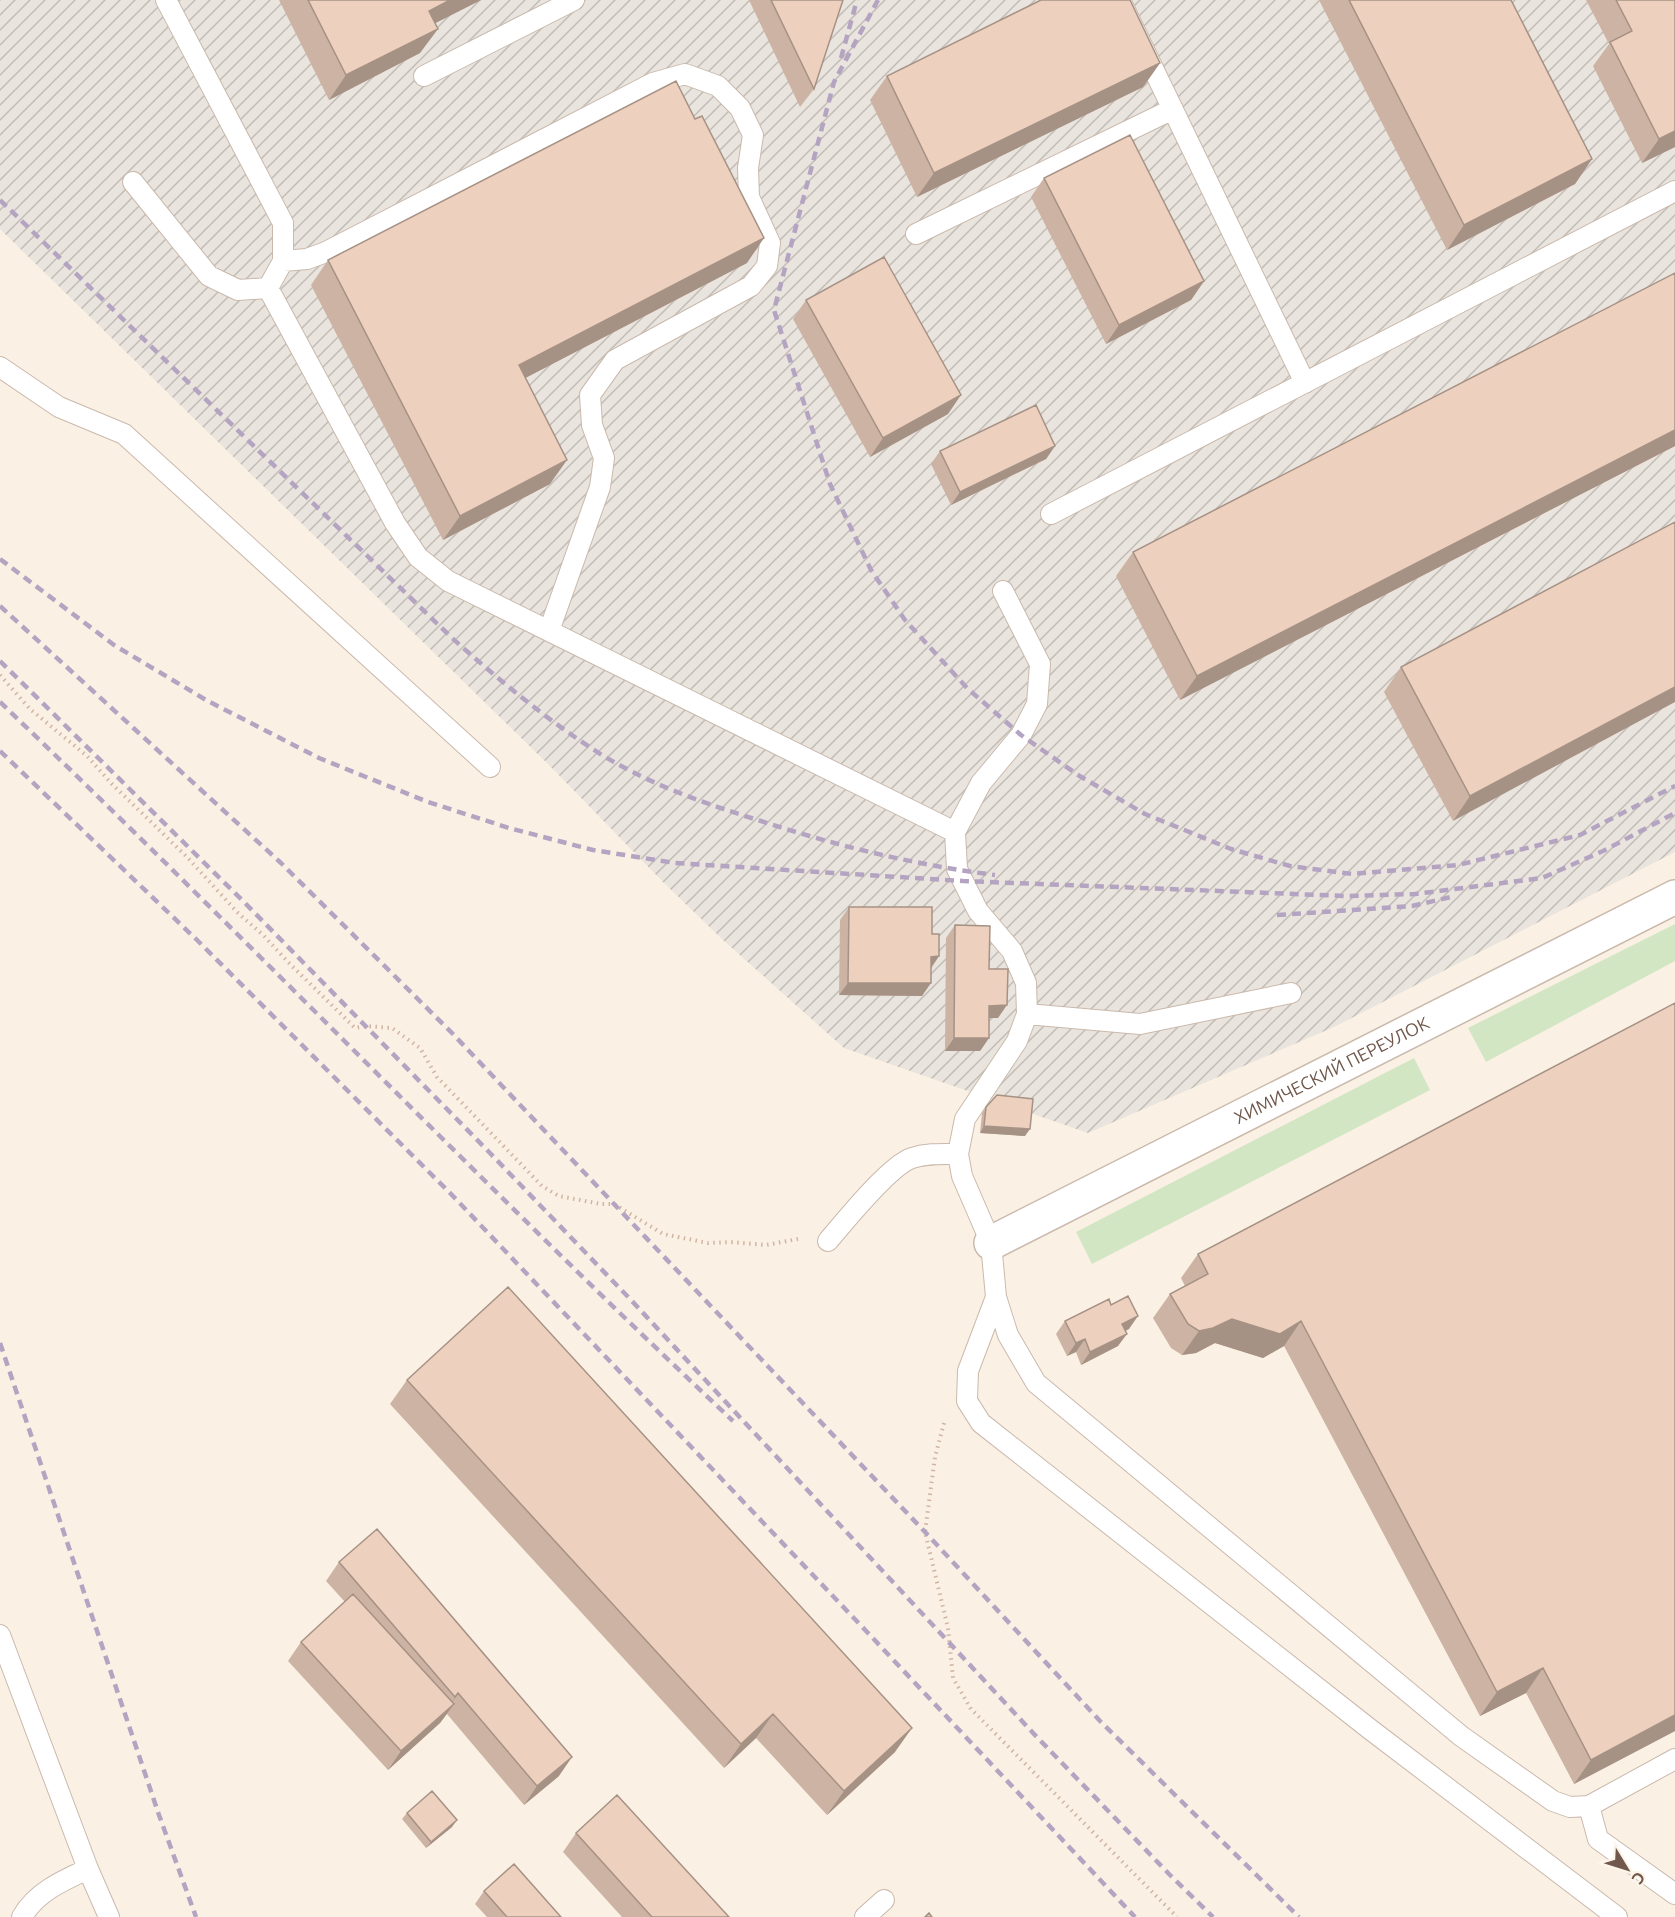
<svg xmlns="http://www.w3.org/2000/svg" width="1675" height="1917" viewBox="0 0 1675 1917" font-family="Ubuntu,sans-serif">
<defs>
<pattern id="industrial-furrows" width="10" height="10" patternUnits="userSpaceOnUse" patternTransform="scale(1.5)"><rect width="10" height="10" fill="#eae4de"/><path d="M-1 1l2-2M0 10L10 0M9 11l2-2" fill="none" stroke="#c2bcb6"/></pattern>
</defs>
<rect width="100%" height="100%" fill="#faf1e4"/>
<path fill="url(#industrial-furrows)" d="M 0,0 L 1675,0 L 1675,852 L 1334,1027 L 1088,1133 L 844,1048 L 723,940 L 663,882 L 551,767 L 0,229 Z"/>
<path fill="#d2e6c4" d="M 1675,924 L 1675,961 L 1486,1062 L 1468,1028 Z
M 1414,1058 L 1430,1090 L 1092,1264 L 1076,1232 Z"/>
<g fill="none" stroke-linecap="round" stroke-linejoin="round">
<defs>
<path id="lane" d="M 166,0 L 283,223 L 283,261 L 268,288 L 395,523 L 418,557 L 448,581 L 955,832
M 1120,0 L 1305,383
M 424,76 L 574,0
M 133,182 L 209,276 L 238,290 L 268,288
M 916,234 L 1173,109
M 283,261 L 307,259 L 326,252 L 653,83 L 685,74 L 718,86 L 740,108 L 753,135 L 748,168 L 749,197 L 770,243 L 767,266 L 751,286 L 615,360 L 590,395 L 592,425 L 604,458 L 600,487 L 549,631
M 0,367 L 59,407 L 124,434 L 490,767
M 1051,514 L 1675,191
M 1003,591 L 1040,664 L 1037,704 L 1021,735 L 981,783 L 955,832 L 957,869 L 978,911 L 1012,951 L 1026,983 L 1027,1014 L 1017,1041 L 965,1119 L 958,1154 L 962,1176 L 991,1243 L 996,1297 L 1008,1335 L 1036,1383 L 1461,1736 L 1553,1801 L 1570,1807 L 1589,1806 L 1675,1759
M 1027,1014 L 1140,1024 L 1291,993
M 828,1241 C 845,1221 890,1165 912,1158 C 927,1153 942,1154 958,1154
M 996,1297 L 968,1371 L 967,1401 L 981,1423 L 1371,1730 L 1617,1917
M 0,1635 L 88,1869 L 109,1917
M 1589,1806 L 1598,1839 L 1675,1894
M 22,1917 C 36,1892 64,1880 88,1869
M 865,1917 L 884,1900"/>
<g id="street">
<path id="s1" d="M 991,1243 L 1675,897"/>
</g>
</defs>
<use href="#lane" stroke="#cab9ac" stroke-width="22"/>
<use href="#street" stroke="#cab9ac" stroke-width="36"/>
<path stroke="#d1b4a2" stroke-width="4" stroke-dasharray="1.5 4.5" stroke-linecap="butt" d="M 0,675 L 30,709 L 87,756 L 112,784 L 187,857 L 237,912 L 264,936 L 288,962 L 355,1028 L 366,1026 L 392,1028 L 420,1048 L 437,1077 L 542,1186 L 559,1196 L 601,1204 L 614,1204 L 663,1234 L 708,1243 L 731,1242 L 766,1245 L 798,1239
M 944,1423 L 935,1457 L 925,1532 L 948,1628 L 953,1678 L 971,1709 L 1177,1917"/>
<use href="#lane" stroke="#fff" stroke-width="20"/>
<use href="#street" stroke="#fff" stroke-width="33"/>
<path stroke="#b4a4c2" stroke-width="4.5" stroke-dasharray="9 6" stroke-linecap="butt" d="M 878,0 L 834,82 L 774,310 L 830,484 L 871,570 L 905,620 L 967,688 L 1021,735 L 1078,775 L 1145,814 L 1231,849 L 1290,866 L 1352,874 L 1458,865 L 1580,835 L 1675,786
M 841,58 L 857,0
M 0,200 L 452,638 C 499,680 548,721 602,755 C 651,785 706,804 761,821 C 837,846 915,865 995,875
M 0,559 L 114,645 L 206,700 L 319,758 L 428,802 L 509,828 L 593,850 L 675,863 L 963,881 L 1346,896 L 1415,894 L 1542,878 L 1603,851 L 1675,813
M 0,606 L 281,863 L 451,1032 L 925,1532 L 1100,1721 L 1299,1917
M 0,661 L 244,902 L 489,1152 L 631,1300 L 1034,1734 L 1170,1875 L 1213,1917
M 0,702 C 248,939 484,1187 733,1421
M 0,751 L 197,940 L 451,1194 L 868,1633 L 1135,1917
M 1277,915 L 1412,906 L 1451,897
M 0,1343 L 159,1815 L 196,1917"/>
</g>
<path fill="#ccb3a3" d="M 279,0 L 481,0 L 435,23 L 420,53 L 329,100 Z
M 749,0 L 843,0 L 814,89 L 800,107 Z
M 1319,0 L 1511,0 L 1592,159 L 1575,184 L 1447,250 Z
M 1586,0 L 1675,0 L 1675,147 L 1642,163 L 1593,66 L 1609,44 Z
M 1160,63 L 1143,87 L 917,197 L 870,100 L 887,76 Z
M 1044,178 L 1204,281 L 1191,300 L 1106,344 L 1031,197 Z
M 328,260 L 747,263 L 525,378 L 550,484 L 443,540 L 311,285 Z
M 1675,273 L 1675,446 L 1180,700 L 1116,576 L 1133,552 Z
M 806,300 L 948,414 L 870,457 L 793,319 Z
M 1055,446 L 1046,459 L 951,505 L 931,464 L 940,451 Z
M 1675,522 L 1453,821 L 1384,692 L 1401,667 Z
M 849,907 L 932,934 L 939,956 L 931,969 L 922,996 L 839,995 L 840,920 Z
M 955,925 L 989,969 L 998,1018 L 989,1018 L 989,1038 L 980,1051 L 945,1051 L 946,938 Z
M 1675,1003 L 1675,1731 L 1574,1784 L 1526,1693 L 1480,1716 L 1284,1346 L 1263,1358 L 1215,1343 L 1196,1353 L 1182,1355 L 1171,1348 L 1153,1318 L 1170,1294 L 1185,1286 L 1181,1278 L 1198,1254 Z
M 986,1107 L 1025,1136 L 980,1133 L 982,1113 Z
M 1111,1305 L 1129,1329 L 1125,1331 L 1118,1346 L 1081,1365 L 1076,1352 L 1067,1356 L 1056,1334 L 1065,1321 Z
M 407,1380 L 895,1752 L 827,1815 L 756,1738 L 724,1768 L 390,1404 Z
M 339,1562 L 559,1776 L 524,1805 L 447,1714 L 440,1723 L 388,1770 L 288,1661 L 301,1642 L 345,1602 L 326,1581 Z
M 407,1813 L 452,1827 L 426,1848 L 402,1819 Z
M 576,1833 L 729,1917 L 622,1917 L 563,1852 Z
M 484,1891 L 561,1917 L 487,1917 L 475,1904 Z"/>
<path fill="#a69285" d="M 450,0 L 481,0 L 412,35 L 429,11 Z
M 438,29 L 420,53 L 329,100 L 346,75 Z
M 1160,63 L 1143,87 L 917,197 L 934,173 Z
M 1675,131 L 1675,147 L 1642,163 L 1659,139 Z
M 1592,159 L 1575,184 L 1447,250 L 1464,225 Z
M 764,238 L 747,263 L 502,390 L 519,365 Z
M 1204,281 L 1191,300 L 1106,344 L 1119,325 Z
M 961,395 L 948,414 L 870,457 L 883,438 Z
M 1675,430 L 1675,446 L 1180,700 L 1197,676 Z
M 1055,446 L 1046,459 L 951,505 L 960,492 Z
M 567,460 L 550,484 L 443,540 L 460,516 Z
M 1675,687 L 1675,702 L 1453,821 L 1470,796 Z
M 939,956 L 930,969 L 931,957 Z
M 848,983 L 931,983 L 922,996 L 839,995 Z
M 1007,1005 L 998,1018 L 980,1018 L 989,1006 Z
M 954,1038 L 989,1038 L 980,1051 L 945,1051 Z
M 984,1126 L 1030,1129 L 1025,1136 L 980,1133 Z
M 1138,1316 L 1129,1329 L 1113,1337 L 1122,1324 Z
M 1232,1319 L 1301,1321 L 1284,1346 L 1263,1358 L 1215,1343 L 1196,1353 L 1182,1355 L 1199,1331 Z
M 1127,1334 L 1118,1346 L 1081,1365 L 1090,1352 Z
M 1085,1339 L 1076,1352 L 1067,1356 L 1076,1343 Z
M 1543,1668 L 1526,1693 L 1480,1716 L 1497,1692 Z
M 458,1693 L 447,1710 L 454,1704 L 440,1723 L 388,1770 L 401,1751 L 444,1713 Z
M 773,1714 L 756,1738 L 724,1768 L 741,1744 Z
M 1675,1715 L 1675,1731 L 1574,1784 L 1591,1760 Z
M 912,1728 L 895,1752 L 827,1815 L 844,1791 Z
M 572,1757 L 559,1776 L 524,1805 L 537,1786 Z
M 457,1820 L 452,1827 L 426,1848 L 431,1842 Z"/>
<path fill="#edd0be" stroke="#a69285" stroke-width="1.5" d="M 308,0 L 450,0 L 429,11 L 438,29 L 346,75 Z
M 771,0 L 843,0 L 814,89 Z
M 1041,0 L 1130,0 L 1160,63 L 934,173 L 887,76 Z
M 1349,0 L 1511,0 L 1592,159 L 1464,225 Z
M 1616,0 L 1675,0 L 1675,131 L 1659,139 L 1610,42 L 1632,31 Z
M 676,81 L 695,119 L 702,116 L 764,238 L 519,365 L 567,460 L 460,516 L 328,260 Z
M 1130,135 L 1204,281 L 1119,325 L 1044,178 Z
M 884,257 L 961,395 L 883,438 L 806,300 Z
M 1675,273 L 1675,430 L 1197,676 L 1133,552 Z
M 1036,405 L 1055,446 L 960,492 L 940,451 Z
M 1675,522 L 1675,687 L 1470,796 L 1401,667 Z
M 849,907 L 932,907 L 932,934 L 939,934 L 939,956 L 931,957 L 931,983 L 848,983 Z
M 955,925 L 990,926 L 989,969 L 1008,969 L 1007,1005 L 989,1006 L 989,1038 L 954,1038 Z
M 1675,1003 L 1675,1715 L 1591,1760 L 1543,1668 L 1497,1692 L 1301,1321 L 1280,1334 L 1232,1319 L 1213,1328 L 1199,1331 L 1188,1324 L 1170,1294 L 1208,1274 L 1198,1254 Z
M 997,1095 L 1033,1099 L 1030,1129 L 984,1126 L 986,1107 Z
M 508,1287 L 912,1728 L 844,1791 L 773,1714 L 741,1744 L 407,1380 Z
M 1128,1296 L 1138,1316 L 1122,1324 L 1127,1334 L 1090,1352 L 1085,1339 L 1076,1343 L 1065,1321 L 1109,1299 L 1111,1305 Z
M 377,1529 L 572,1757 L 537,1786 L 458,1693 L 455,1697 L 339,1562 Z
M 353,1594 L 454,1704 L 401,1751 L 301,1642 Z
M 432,1791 L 457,1820 L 431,1842 L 407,1813 Z
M 617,1795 L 729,1917 L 652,1917 L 576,1833 Z
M 514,1864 L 561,1917 L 507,1917 L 484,1891 Z
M 929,1913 L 932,1917 L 925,1917 Z"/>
<g text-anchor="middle" stroke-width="5" stroke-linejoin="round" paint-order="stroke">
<g font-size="18" fill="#70594c" stroke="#fdf5ea">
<text dy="6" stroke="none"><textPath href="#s1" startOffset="382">ХИМИЧЕСКИЙ ПЕРЕУЛОК</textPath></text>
</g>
</g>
<g transform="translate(1627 1869) rotate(128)" stroke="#fdf5ea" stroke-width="4.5" paint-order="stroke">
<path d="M0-4.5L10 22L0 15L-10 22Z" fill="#70594c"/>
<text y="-9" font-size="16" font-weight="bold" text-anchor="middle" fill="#70594c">С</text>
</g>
</svg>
